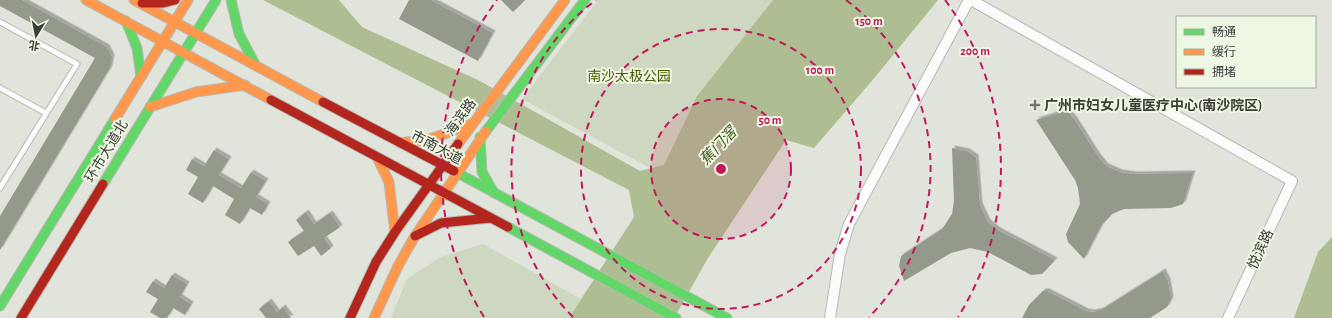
<svg xmlns="http://www.w3.org/2000/svg" width="1332" height="318" viewBox="0 0 1332 318" font-family="'Alegreya Sans','Noto Sans SC',sans-serif">
<defs>
<filter id="shadow"><feDropShadow dx="2.5" dy="-2.5" stdDeviation="0" flood-color="#0004"/></filter>
</defs>
<rect width="100%" height="100%" fill="#e0e4db"/>
<path fill="#ced7bf" d="M 598,0 L 773,0 L 697,96 L 664,165 L 654,170 L 522,99 Z
M 483,244 L 581,299 L 569,318 L 391,318 L 407,279 L 441,257 Z"/>
<path fill="#aebe92" d="M 263,0 L 339,0 L 362,27 L 480,81 L 640,171 L 664,165 L 697,96 L 773,0 L 938,0 L 871,82 L 814,148 L 786,140 L 708,258 L 674,318 L 569,318 L 634,217 L 629,190 Z
M 1332,237 L 1332,318 L 1294,318 L 1318,252 Z"/>
<path fill="#949a8b" filter="url(#shadow)" d="M 0,0 L 22,0 L 107,47 L 112,57 L 110,68 L 0,250 L 0,216 L 95,58 L 0,6 Z
M 409,0 L 431,0 L 493,33 L 478,61 L 399,19 Z
M 501,0 L 525,0 L 513,12 Z
M 1065,111 L 1069,113 L 1075,120 L 1097,155 L 1106,166 L 1120,172 L 1133,174 L 1193,173 L 1183,204 L 1171,208 L 1124,209 L 1112,214 L 1101,226 L 1084,259 L 1068,242 L 1066,234 L 1080,204 L 1078,188 L 1075,180 L 1036,120 Z
M 952,148 L 967,151 L 976,157 L 980,205 L 988,222 L 998,230 L 1055,260 L 1042,274 L 1031,275 L 988,252 L 970,248 L 951,253 L 904,281 L 899,266 L 901,256 L 942,229 L 952,214 L 954,201 Z
M 214,150 L 229,159 L 219,175 L 241,188 L 251,172 L 266,181 L 256,197 L 268,204 L 262,215 L 250,208 L 240,224 L 225,215 L 234,199 L 213,186 L 203,203 L 188,194 L 198,177 L 186,170 L 192,159 L 204,166 Z
M 306,212 L 314,224 L 330,213 L 340,227 L 324,238 L 331,248 L 321,256 L 314,246 L 298,256 L 288,242 L 304,231 L 296,220 Z
M 1163,271 L 1168,281 L 1171,299 L 1167,307 L 1150,318 L 1022,318 L 1029,305 L 1043,291 L 1047,291 L 1086,311 L 1093,312 L 1101,310 Z
M 172,275 L 187,284 L 180,297 L 191,304 L 185,315 L 173,308 L 167,318 L 160,318 L 150,312 L 158,299 L 146,292 L 153,281 L 164,288 Z
M 269,301 L 277,312 L 283,307 L 291,318 L 266,318 L 259,309 Z"/>
<g fill="none" stroke-linecap="round" stroke-linejoin="round">
<defs>
<path id="lane" d="M 0,22 L 77,64 L 0,188
M 0,88 L 46,113"/>
<path id="street" d="M 971,0 L 1292,181 L 1228,318
M 830,318 L 840,254 L 849,224 L 969,0"/>
<path id="fast" d="M 231,0 L 239,34 L 255,64
M 126,21 L 137,48 L 141,77
M 486,131 L 585,0
M 480,137 L 482,172 L 494,193
M 454,171 L 727,318
M 103,184 L 216,0
M 508,227 L 676,318
M 0,306 L 115,119"/>
<path id="slow" d="M 86,0 L 271,100
M 134,0 L 323,102
M 150,107 L 196,92 L 245,85
M 115,119 L 188,0
M 400,143 L 430,139 L 472,124
M 458,144 L 565,0
M 377,157 L 389,182 L 395,232
M 374,318 L 398,266 L 415,236 L 486,131"/>
<path id="jam" d="M 142,3 L 163,3 L 175,0
M 271,100 L 508,227
M 323,102 L 454,171
M 415,236 L 441,223 L 490,218
M 21,318 L 103,184
M 350,318 L 376,262 L 395,232 L 458,144"/>
</defs>
<use href="#lane" stroke="#b6b9b2" stroke-width="7"/>
<use href="#street" stroke="#b6b9b2" stroke-width="12"/>
<use href="#fast" stroke="#b6b9b2" stroke-width="11"/>
<use href="#slow" stroke="#b6b9b2" stroke-width="11"/>
<use href="#jam" stroke="#b6b9b2" stroke-width="11"/>
<use href="#lane" stroke="#fafbfa" stroke-width="5"/>
<use href="#street" stroke="#fafbfa" stroke-width="10"/>
<use href="#fast" stroke="#63d668" stroke-width="9"/>
<use href="#slow" stroke="#ff974d" stroke-width="9"/>
<use href="#jam" stroke="#b3261e" stroke-width="9"/>
</g>
<circle cx="721" cy="169" r="70" fill="#c2185b" fill-opacity=".12"/>
<g fill="none" stroke="#c2185b" stroke-width="2" stroke-dasharray="7 5">
<circle cx="721" cy="169" r="70"/>
<circle cx="721" cy="169" r="140"/>
<path d="M573 317A210 210 0 0 1 596 0M846 0A210 210 0 0 1 869 317"/>
<path d="M484 317A280 280 0 0 1 497 0M945 0A280 280 0 0 1 958 317"/>
</g>
<path fill="#757870" stroke="#eef6e4" stroke-width="1.5" d="M1033 99h4v4h4v4h-4v4h-4v-4h-4v-4h4z"/>
<g text-anchor="middle" stroke-width="4" stroke-linejoin="round" paint-order="stroke">
<g font-size="14" fill="#475f00" stroke="#eef6e4">
<text x="629" y="81">南沙太极公园</text>
</g>
<g font-size="14" font-weight="bold" fill="#3b3e37" stroke="#eef6e4" text-anchor="start">
<text x="1044" y="110">广州市妇女儿童医疗中心(南沙院区)</text>
</g>
<g font-size="14" fill="#3b3e37" stroke="#eef6e4">
<text transform="translate(460 117) rotate(-54)" y="5">海滨路</text>
<text transform="translate(437 147) rotate(28)" y="5">市南大道</text>
<text transform="translate(106 151) rotate(-59)" y="5">环市大道北</text>
<text transform="translate(1260 249) rotate(-65)" y="5">悦滨路</text>
</g>
<g font-size="15" font-style="italic" fill="#445718" stroke="#eef6e4">
<text transform="translate(718 146) rotate(-46)" y="5">蕉门滘</text>
</g>
</g>
<circle cx="721" cy="169" r="6" fill="#c2185b" stroke="#eef6e4" stroke-width="2"/>
<g font-size="12" text-anchor="middle" font-weight="bold" fill="#c2185b" stroke="#eef6e4" stroke-width="4" stroke-linejoin="round" paint-order="stroke">
<text x="869" y="25">150 m</text>
<text x="975" y="55">200 m</text>
<text x="820" y="74">100 m</text>
<text x="770" y="124">50 m</text>
</g>
<rect x="1176" y="16" width="140" height="72" fill="#eef6e4" stroke="#a6ac9f"/>
<rect x="1184" y="29" width="20" height="6" fill="#63d668" stroke="#a6ac9f"/>
<text x="1212" y="36" font-size="12" fill="#3b3e37">畅通</text>
<rect x="1184" y="49" width="20" height="6" fill="#ff974d" stroke="#a6ac9f"/>
<text x="1212" y="56" font-size="12" fill="#3b3e37">缓行</text>
<rect x="1184" y="69" width="20" height="6" fill="#b3261e" stroke="#a6ac9f"/>
<text x="1212" y="76" font-size="12" fill="#3b3e37">拥堵</text>
<g transform="translate(36 36) rotate(190)" stroke="#eef6e4" stroke-width="3" paint-order="stroke">
<path d="M0-3L7 15L0 10L-7 15Z" fill="#3b3e37"/>
<text y="-6" font-size="11" font-weight="bold" text-anchor="middle" fill="#3b3e37">北</text>
</g>
</svg>
